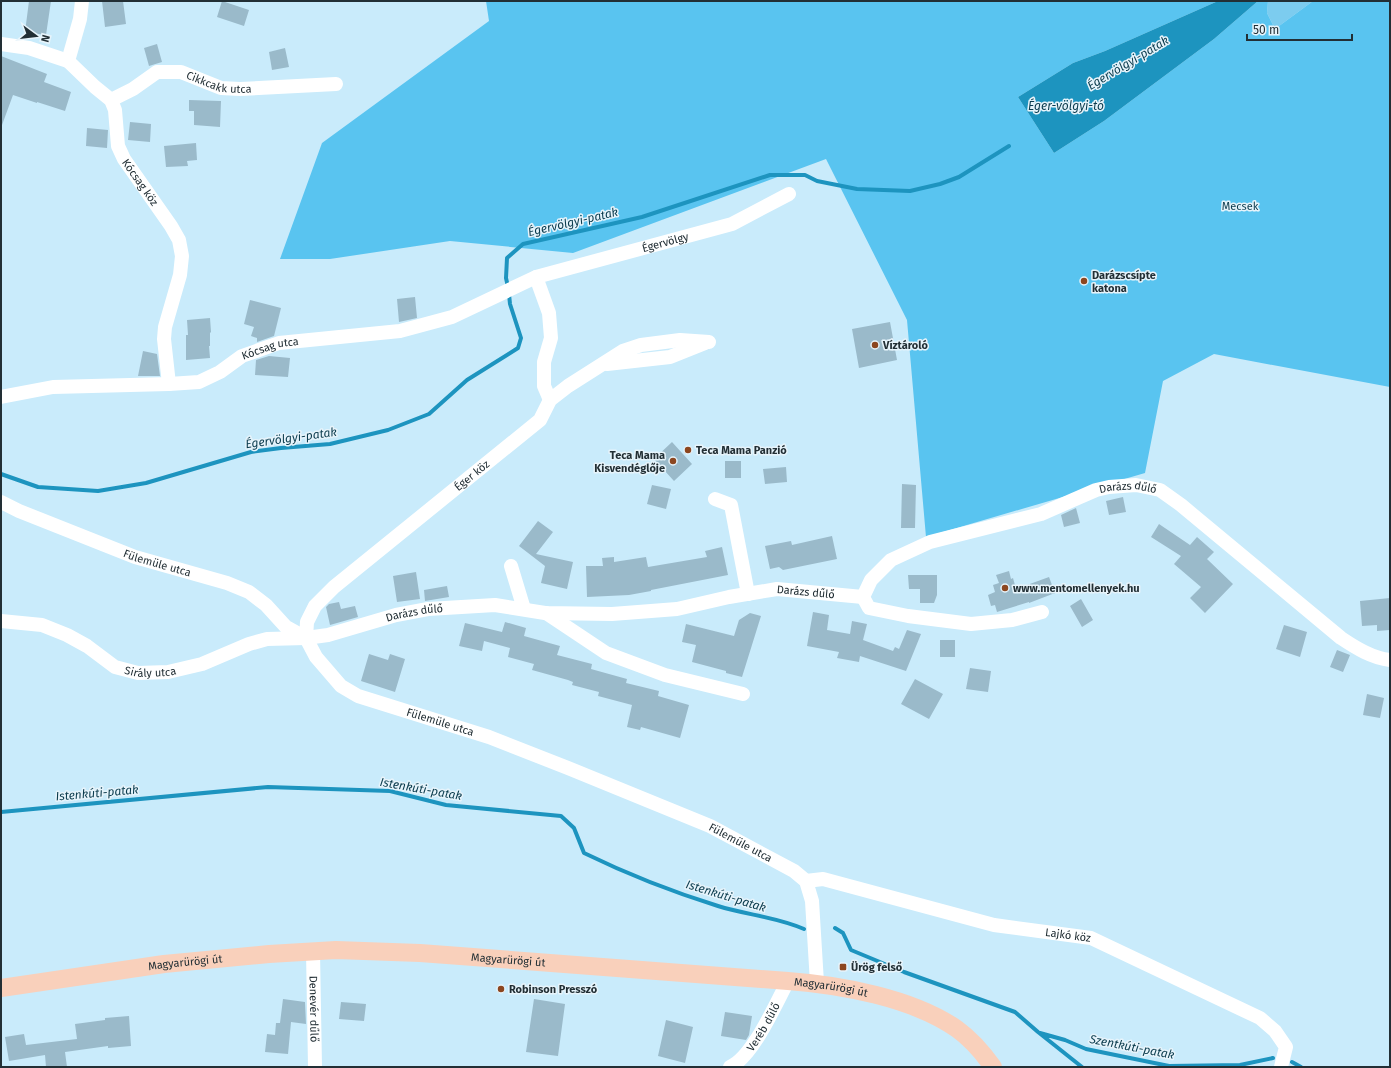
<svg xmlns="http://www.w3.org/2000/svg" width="1391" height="1068" viewBox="0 0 1391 1068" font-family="'Fira Sans',sans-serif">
<rect width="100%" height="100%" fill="#c9ebfb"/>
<path fill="#7cccef" d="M 1268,1 L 1313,1 L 1275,29 L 1267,13 Z"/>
<path fill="#59c4f0" d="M 486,1 L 1218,1 L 1105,51 L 1073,63 L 1018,97 L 1054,153 L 1104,121 L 1214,39 L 1258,1 L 1268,1 L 1267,13 L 1275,29 L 1313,1 L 1390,1 L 1390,387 L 1214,354 L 1163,381 L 1145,473 L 926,537 L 907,320 L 826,159 L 573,253 L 450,241 L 330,259 L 280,259 L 322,143 L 489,21 Z"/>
<path fill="#1d94bf" d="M 1218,1 L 1258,1 L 1214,39 L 1104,121 L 1054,153 L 1018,97 L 1073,63 L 1105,51 Z"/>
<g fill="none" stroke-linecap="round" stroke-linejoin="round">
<path stroke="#1d94bf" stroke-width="4" d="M 508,287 L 506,278 L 507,258 L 523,244 L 642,217 L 770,175 L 805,175 L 817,181 L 857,189 L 910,191 L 940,184 L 959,177 L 1009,146
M 1,474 L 38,487 L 98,491 L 146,483 L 251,452 L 281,448 L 330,444 L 388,430 L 429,414 L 467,380 L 518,348 L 521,338 L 510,304 L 509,294
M 1,812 L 268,787 L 390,791 L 446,805 L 561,816 L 574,828 L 584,853 C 627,874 673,892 718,906 C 747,915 777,917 804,929
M 835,928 L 843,933 L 851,950 L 904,972 L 1015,1012 L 1038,1032 L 1082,1067
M 1040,1033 L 1065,1040 L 1086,1049 L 1169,1066 L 1240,1065 L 1273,1058
M 1292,1062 L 1301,1067"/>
</g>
<path fill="#9abaca" d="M 29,1 L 51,1 L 46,35 L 25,32 Z
M 102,1 L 123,1 L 126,24 L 105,27 Z
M 222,1 L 249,10 L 244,26 L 217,17 Z
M 157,44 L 162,62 L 149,66 L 144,48 Z
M 285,48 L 289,67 L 272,70 L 269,52 Z
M 1,56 L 47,74 L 44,82 L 71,92 L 65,111 L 37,102 L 37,103 L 13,95 L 2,125 L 1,125 Z
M 189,100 L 221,101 L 220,127 L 194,125 L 194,111 L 189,111 Z
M 130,122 L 151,124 L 150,142 L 128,140 Z
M 87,128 L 108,130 L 107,148 L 86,146 Z
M 196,143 L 197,160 L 187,161 L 188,166 L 166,167 L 164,146 Z
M 415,297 L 417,318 L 399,322 L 397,299 Z
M 250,300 L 281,308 L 274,336 L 257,342 L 257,338 L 251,336 L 254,327 L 244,324 Z
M 210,318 L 211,332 L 210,333 L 210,346 L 209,346 L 210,358 L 186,360 L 186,335 L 188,335 L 187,320 Z
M 890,322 L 897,360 L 859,368 L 852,329 Z
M 143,351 L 157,354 L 160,376 L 138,376 Z
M 269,356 L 290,358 L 288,377 L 255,375 L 256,360 Z
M 672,442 L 692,464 L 674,481 L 654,459 Z
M 725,461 L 741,461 L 741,478 L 725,478 Z
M 786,467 L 787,482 L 765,484 L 763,469 Z
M 902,484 L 916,485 L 915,528 L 901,528 Z
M 652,485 L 671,489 L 666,509 L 647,504 Z
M 1123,497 L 1126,512 L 1109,515 L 1106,501 Z
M 1076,508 L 1080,523 L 1064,527 L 1061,515 Z
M 538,521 L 553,532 L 536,554 L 573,562 L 567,589 L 541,583 L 545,566 L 519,546 Z
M 1159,524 L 1190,545 L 1197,537 L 1214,552 L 1207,559 L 1233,584 L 1205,613 L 1190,598 L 1201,587 L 1174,564 L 1181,556 L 1151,537 Z
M 832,536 L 837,559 L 783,570 L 779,567 L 770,569 L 765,546 L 791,541 L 792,545 Z
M 722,547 L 728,575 L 651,590 L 651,591 L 629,595 L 587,597 L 586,566 L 603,566 L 602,558 L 614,557 L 614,562 L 646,557 L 648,567 L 707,557 L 705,551 Z
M 1009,571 L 1011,579 L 1013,578 L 1016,589 L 1049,577 L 1055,593 L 1029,603 L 1029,602 L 997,612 L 995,605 L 991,606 L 988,595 L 995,592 L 993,585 L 999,583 L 996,575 Z
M 416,572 L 420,599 L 397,602 L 393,576 Z
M 908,575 L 937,575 L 937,595 L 934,603 L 920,603 L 920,589 L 909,589 Z
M 447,586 L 449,597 L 425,601 L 424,590 Z
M 1390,598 L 1390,630 L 1377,631 L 1377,625 L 1362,626 L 1360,601 Z
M 1081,599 L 1093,620 L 1082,627 L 1070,606 Z
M 339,602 L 341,609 L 355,606 L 358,617 L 330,625 L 326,607 L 329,604 Z
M 813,612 L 829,615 L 827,630 L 850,634 L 852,621 L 867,624 L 863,640 L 893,651 L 895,647 L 899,649 L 907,630 L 921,634 L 906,671 L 860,656 L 859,662 L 837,658 L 839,652 L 807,646 Z
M 750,613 L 761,616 L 742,677 L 726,673 L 726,671 L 692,662 L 696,645 L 682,642 L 686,624 L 734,636 L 739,620 Z
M 505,622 L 526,628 L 524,636 L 560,646 L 557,655 L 592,664 L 591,669 L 627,679 L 626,683 L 659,691 L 658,696 L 689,705 L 680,738 L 641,727 L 640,730 L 627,727 L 632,705 L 598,696 L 599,692 L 572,685 L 573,682 L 568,680 L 532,670 L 534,664 L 508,657 L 510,648 L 484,641 L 482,651 L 459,646 L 465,623 L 502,632 Z
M 1284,625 L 1307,632 L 1300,657 L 1276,649 Z
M 940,640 L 955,640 L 955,657 L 940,657 Z
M 1337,650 L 1350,655 L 1343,672 L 1330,667 Z
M 369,654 L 388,660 L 390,654 L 405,659 L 395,692 L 361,681 Z
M 970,668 L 991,671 L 988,692 L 966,689 Z
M 915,679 L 943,694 L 929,719 L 901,704 Z
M 1367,694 L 1384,698 L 1380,718 L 1363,715 Z
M 283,999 L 305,1002 L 306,1024 L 291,1022 L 288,1054 L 265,1052 L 267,1034 L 275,1035 L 276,1023 L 280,1023 Z
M 534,999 L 565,1004 L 558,1056 L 526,1052 Z
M 341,1002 L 366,1004 L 364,1021 L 339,1019 Z
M 725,1012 L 752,1016 L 749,1035 L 746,1040 L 721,1036 Z
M 129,1016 L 131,1046 L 108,1048 L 108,1046 L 65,1052 L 67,1067 L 46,1067 L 45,1055 L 9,1061 L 5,1037 L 24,1034 L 26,1045 L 77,1039 L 75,1024 L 105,1020 L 105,1018 Z
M 666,1020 L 693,1027 L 685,1063 L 658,1056 Z"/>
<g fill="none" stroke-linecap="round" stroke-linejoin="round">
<g stroke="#fff" stroke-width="14">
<path id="s1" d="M 1,44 L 29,48 L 68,61 L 95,87 L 111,100 L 115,110 L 118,146 L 124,159 L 171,226 L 179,240 L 182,256 L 180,275 L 165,327 L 164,339 L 169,384"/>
<path d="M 68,61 L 80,19 L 82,1"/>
<path id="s2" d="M 111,100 L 133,89 L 157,72 L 181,72 L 221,88 L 240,89 L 336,84"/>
<path d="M 536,277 L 549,313 L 551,338 L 544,362 L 544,386 L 550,400"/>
<path d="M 607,364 L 670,357 L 705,343"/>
<path id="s3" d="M 1,397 L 53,387 L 169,384 L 199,382 L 220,372 L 242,356 L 279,343 L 400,331 L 452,317 L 536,277 L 732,224 L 789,194"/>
<path d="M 715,499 L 731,505 L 748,594"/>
<path id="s4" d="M 1,502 L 19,511 L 135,557 L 227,583 L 249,592 L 266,605 L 286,627 L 306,638 L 316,657 L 341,686 L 358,696 L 489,737 L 568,768 L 710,826 L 794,871 L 806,881 L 812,901 L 817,983"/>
<path d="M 511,566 L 524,609"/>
<path id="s5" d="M 1042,612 L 1012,620 L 971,624 L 908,616 L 869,608 L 863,597 L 871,580 L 891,560 L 930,542 L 1041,514 L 1096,490 L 1109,487 L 1136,485 L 1160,490 L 1181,505 L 1341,638 C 1356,648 1372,658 1390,660"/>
<path d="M 546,613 L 606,653 L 665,675 L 743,694"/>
<path id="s6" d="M 1,621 L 42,625 L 67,635 L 87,646 L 115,667 L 138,673 L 168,672 L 202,664 L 249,644 L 267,639 L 306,638 L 328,635 L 396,615 L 428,609 L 495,605 L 545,613 L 612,614 L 677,609 L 729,597 L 777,589 L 863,597"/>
<path id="s7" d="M 306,638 L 307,622 L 315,606 L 334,587 L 540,420 L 550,400 L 568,386 L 623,351 L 641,345 L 680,340 L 709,342"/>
<path id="s8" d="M 806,881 L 823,879 L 994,925 L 1091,938 L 1260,1018 L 1275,1031 L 1286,1047 L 1281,1067"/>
<path id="s9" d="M 313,951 L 315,1067"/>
<path id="s10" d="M 730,1067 C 753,1057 776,1003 788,981"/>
</g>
<path stroke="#f9d0bb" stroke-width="18" id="s11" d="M 1,988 L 164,964 L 269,954 L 336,950 L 420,953 L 788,981 C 841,985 913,998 957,1029 C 971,1039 983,1053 993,1067"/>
</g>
<g fill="#8c461f" stroke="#e7f4fb" stroke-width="1.5">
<circle cx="1084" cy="281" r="4"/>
<circle cx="875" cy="345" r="4"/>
<circle cx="688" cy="450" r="4"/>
<circle cx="673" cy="461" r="4"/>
<circle cx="1005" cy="588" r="4"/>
<rect x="839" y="963" width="8" height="8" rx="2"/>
<circle cx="501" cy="989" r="4"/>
</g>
<g text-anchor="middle" stroke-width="3" stroke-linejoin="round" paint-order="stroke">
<g font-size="11" fill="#222f35" stroke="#e7f4fb">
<text dy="4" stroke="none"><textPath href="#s2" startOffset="118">Cikkcakk utca</textPath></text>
<text dy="4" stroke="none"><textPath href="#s1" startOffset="217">Kócsag köz</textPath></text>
<text dy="4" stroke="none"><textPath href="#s3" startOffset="691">Égervölgy</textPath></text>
<text dy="4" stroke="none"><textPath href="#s3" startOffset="279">Kócsag utca</textPath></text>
<text dy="4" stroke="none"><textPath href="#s7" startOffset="238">Éger köz</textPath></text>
<text dy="4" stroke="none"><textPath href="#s5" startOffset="485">Darázs dűlő</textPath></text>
<text dy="4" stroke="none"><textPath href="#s4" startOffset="168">Fülemüle utca</textPath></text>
<text dy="4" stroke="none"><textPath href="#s6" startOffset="830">Darázs dűlő</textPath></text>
<text dy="4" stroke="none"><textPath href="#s6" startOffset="435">Darázs dűlő</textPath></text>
<text dy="4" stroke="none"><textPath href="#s6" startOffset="162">Sirály utca</textPath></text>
<text dy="4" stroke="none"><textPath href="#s4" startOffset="504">Fülemüle utca</textPath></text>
<text dy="4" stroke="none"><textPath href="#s4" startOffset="828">Fülemüle utca</textPath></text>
<text dy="4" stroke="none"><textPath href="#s8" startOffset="269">Lajkó köz</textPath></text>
<text dy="4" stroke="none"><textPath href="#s11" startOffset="510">Magyarürögi út</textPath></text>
<text dy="4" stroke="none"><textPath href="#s11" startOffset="186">Magyarürögi út</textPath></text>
<text dy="4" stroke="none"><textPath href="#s11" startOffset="834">Magyarürögi út</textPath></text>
<text dy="4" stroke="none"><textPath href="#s9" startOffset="58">Denevér dűlő</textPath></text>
<text dy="4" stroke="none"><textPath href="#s10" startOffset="53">Veréb dűlő</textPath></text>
</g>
<g font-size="11" fill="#0b3b4e" stroke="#e7f4fb">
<text x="1240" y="210">Mecsek</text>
</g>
<g font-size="11" font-weight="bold" fill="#222f35" stroke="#e7f4fb" text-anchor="start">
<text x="1092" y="279">Darázscsípte<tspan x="1092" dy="13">katona</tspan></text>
<text x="883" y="349">Víztároló</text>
<text x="696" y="454">Teca Mama Panzió</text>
<text x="665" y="459" text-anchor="end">Teca Mama<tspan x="665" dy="13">Kisvendéglője</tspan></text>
<text x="1013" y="592">www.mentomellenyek.hu</text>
<text x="851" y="971">Ürög felső</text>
<text x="509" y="993">Robinson Presszó</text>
</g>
<g font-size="12" font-style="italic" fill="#0a3b4d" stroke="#e7f4fb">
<text transform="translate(1128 63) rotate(-31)" y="4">Égervölgyi-patak</text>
<text x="1066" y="110">Éger-völgyi-tó</text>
<text transform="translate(573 222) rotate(-13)" y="4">Égervölgyi-patak</text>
<text transform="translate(291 438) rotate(-8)" y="4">Égervölgyi-patak</text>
<text transform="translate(421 789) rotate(10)" y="4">Istenkúti-patak</text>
<text transform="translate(97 793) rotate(-5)" y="4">Istenkúti-patak</text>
<text transform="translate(726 896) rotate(17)" y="4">Istenkúti-patak</text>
<text transform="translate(1132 1047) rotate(11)" y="4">Szentkúti-patak</text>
</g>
</g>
<rect width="1391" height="1068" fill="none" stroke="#222f35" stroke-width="4"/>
<g transform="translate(36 36) rotate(105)" stroke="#e7f4fb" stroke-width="3" paint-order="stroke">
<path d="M0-3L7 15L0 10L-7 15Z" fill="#222f35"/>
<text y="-6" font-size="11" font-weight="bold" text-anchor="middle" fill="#222f35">N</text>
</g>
<path d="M1247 34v6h105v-6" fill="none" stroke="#222f35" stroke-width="2"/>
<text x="1253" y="34" font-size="12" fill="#222f35" stroke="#e7f4fb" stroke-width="3" paint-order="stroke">50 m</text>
</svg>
